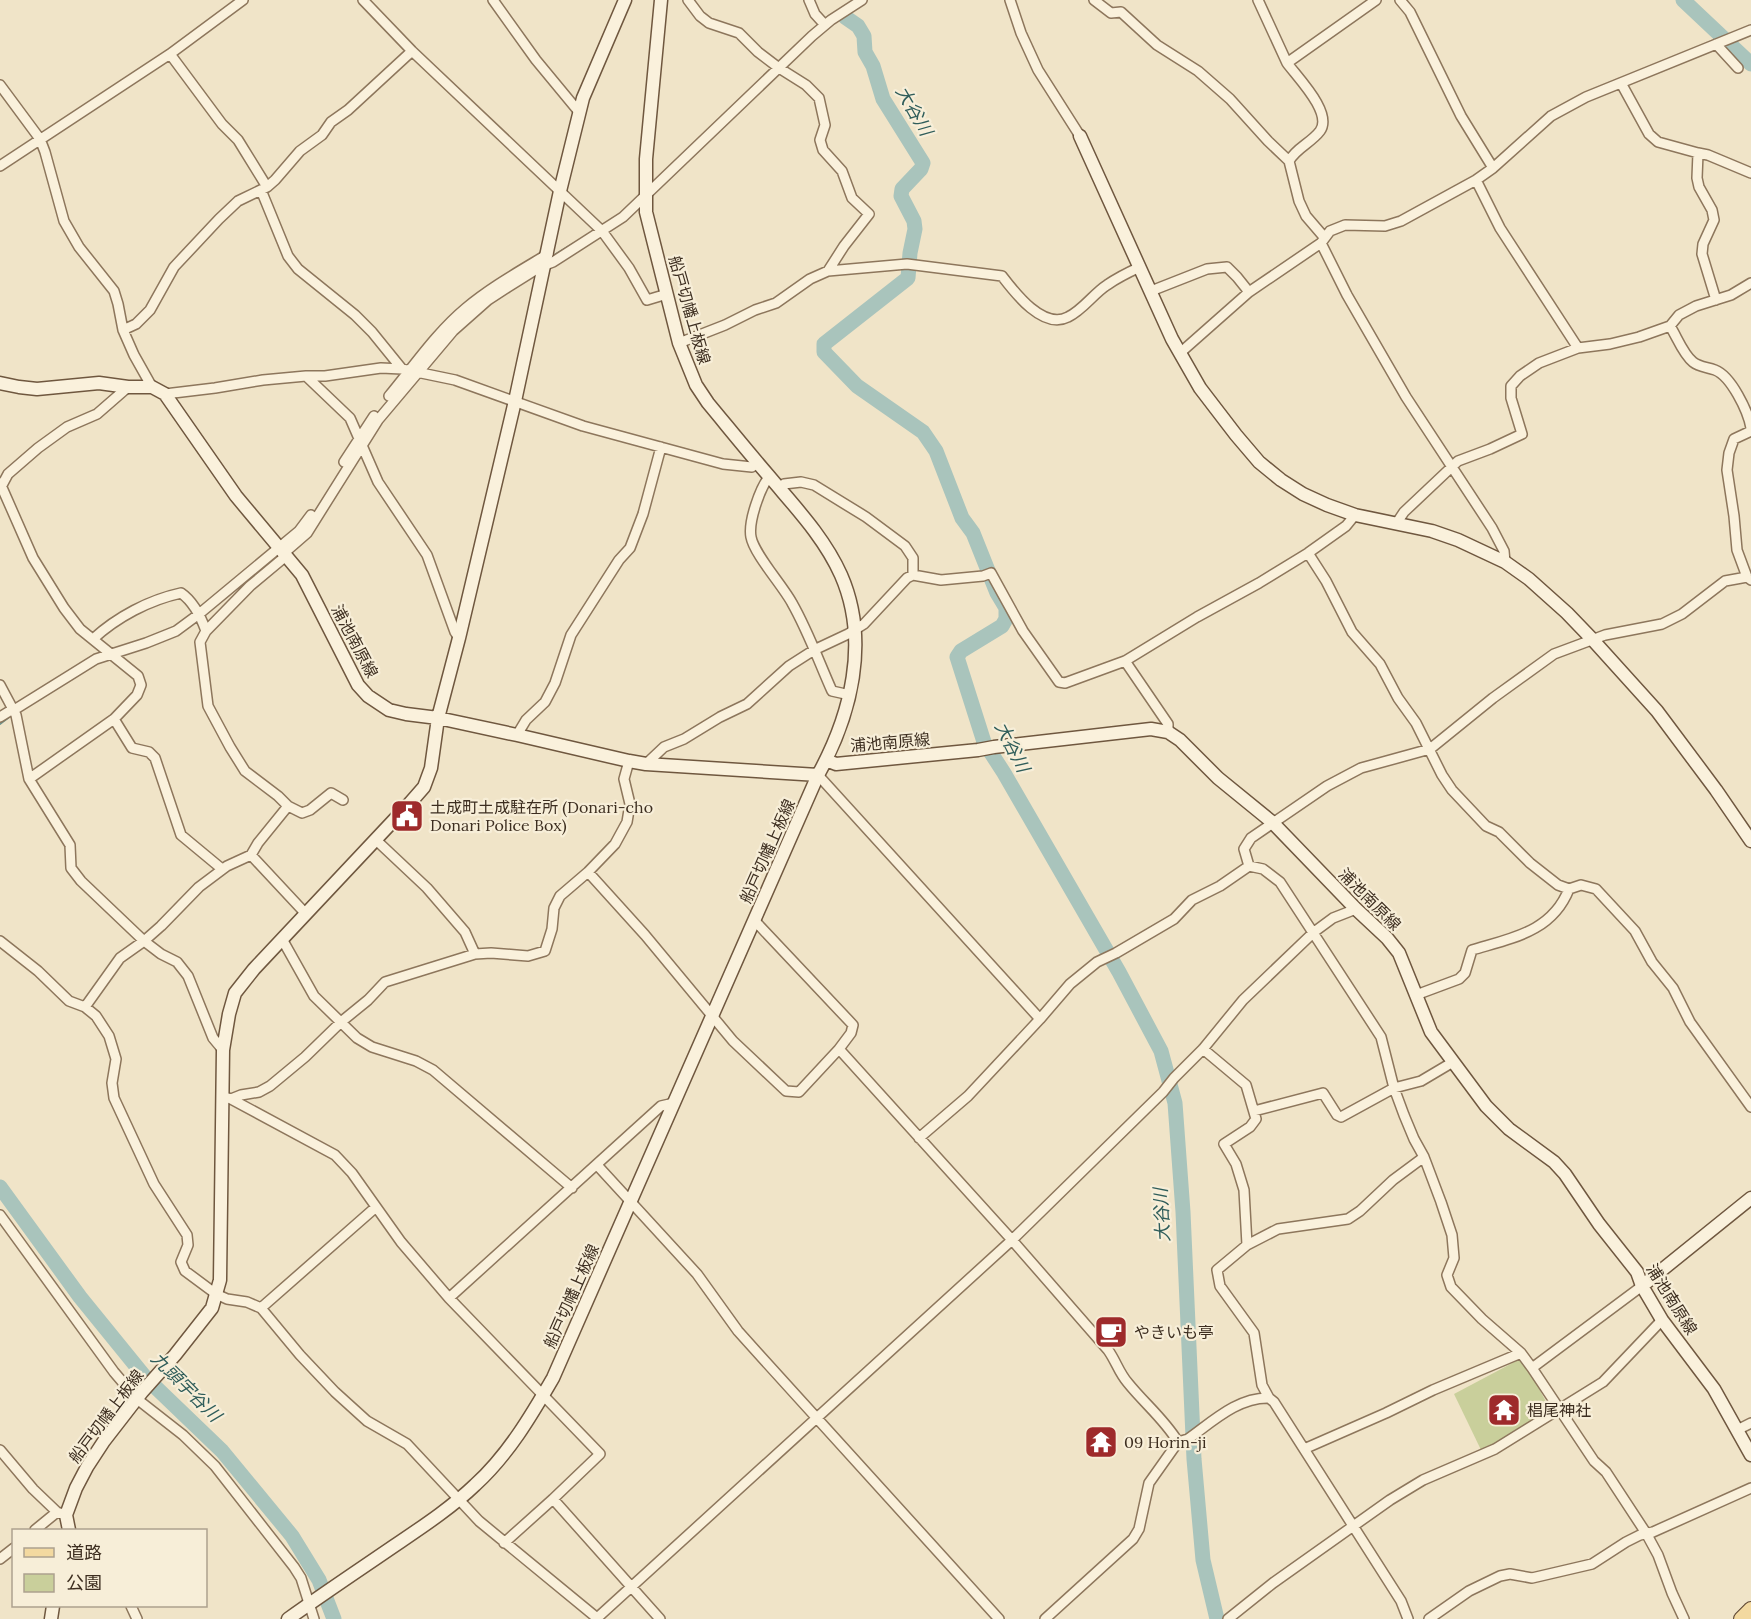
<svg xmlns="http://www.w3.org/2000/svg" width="1751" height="1619" viewBox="0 0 1751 1619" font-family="Lora,'Noto Sans JP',serif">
<rect width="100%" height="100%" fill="#f0e4c8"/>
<path fill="#c9cf9b" d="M 1520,1359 L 1528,1368 L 1551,1411 L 1482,1452 L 1454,1394 Z"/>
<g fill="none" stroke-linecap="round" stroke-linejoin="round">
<path stroke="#6f938a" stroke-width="2" d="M 551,257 L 574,243
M 0,724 L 12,715"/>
<path stroke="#a9c4bc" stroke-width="15" d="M 1683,0 L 1751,64
M 845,17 L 858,26 L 864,36 L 865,52 L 873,66 L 883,99 L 923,163 L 921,169 L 902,189 L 901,196 L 914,221 L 915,229 L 910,253 L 908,278 L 824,344 L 824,352 L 857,386 L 923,432 L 936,451 L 962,518 L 973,533 L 997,593 L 1006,608 L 1006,619 L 1002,626 L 961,651 L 957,657 L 984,742 L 1004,773 L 1119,972 L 1161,1051 L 1175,1103 L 1183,1212 L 1194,1459 L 1203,1560 L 1217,1619
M 0,1187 L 80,1297 L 145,1377 L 222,1451 L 292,1536 L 319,1580 L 334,1619"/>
<defs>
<path id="street" d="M 363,0 L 412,51 L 602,231 L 629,268 L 647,300 L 667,294
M 493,0 L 536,60 L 579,112
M 688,0 L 700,16 L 709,23 L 739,33 L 758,52 L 779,68 L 806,85 L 819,98 L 825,125 L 820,140 L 823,150 L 842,171 L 852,198 L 869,214 L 844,246 L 828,271
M 809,0 L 815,14 L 825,25
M 1010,0 L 1021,33 L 1038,70 L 1080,136
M 1094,0 L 1111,13 L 1121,12 L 1157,45 L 1198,71 L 1230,99 L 1268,141 L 1289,161 L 1299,201 L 1306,216 L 1324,237
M 1258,0 L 1287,63
M 1400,0 L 1410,12 L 1461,116 L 1493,168
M 1716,44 L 1738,68
M 170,54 L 222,124 L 238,140 L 267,187
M 1621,83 L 1649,134 L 1658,142 L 1698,153 L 1697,178 L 1699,187 L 1712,210 L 1714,220 L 1703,244 L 1702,254 L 1716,300
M 0,85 L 40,139 L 45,152 L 64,221 L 79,247 L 114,291 L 118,304 L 123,330 L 134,355 L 152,387
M 1698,153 L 1708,155 L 1751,173
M 1289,161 C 1296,148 1311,143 1320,131 C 1333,113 1298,78 1287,63 L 1376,0
M 0,166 L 170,54 L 243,0
M 1476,180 L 1500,228 L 1578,348
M 261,190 L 288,256 L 298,269 L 355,315 L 372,332 L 402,369
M 1321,243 L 1347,295 L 1406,397 L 1492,528 L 1504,551 L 1505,562
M 1151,291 L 1207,269 L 1227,267 L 1237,277 L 1249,292
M 1670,326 C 1677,337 1683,354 1693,362 C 1699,367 1707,367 1715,370 C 1731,376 1748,411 1751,428
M 123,330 L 136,324 L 150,310 L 174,267 L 219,219 L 238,201 L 267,187 L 275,180 L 300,151 L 322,135 L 331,122 L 348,110 L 412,51
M 679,343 L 725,325 L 755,310 L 776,303 L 810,279 L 828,271 L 907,264 L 1002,276 C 1015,293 1043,330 1068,317 C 1083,310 1093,294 1107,285 C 1117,278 1129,272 1140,267
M 1180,353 L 1249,292 L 1321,243 L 1330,231 L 1345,225 L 1385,226 L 1401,221 L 1476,180 L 1493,168 L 1551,116 L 1586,97 L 1751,30
M 306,376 L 350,418 L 378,482 L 427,555 L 455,632 L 459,638
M 165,394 L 215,388 L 263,380 L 306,376 L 325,376 L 381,368 L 402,369 L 455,380 L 583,426 L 723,464 L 752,467 L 758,462
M 389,396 C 414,366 436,333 466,308 C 491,287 520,271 548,254
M 1751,431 L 1734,439 L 1729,453 L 1727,470 L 1734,516 L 1737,550 L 1747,577 L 1751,580
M 344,462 L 374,416
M 769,477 C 760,488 748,522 751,537 C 754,554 783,586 792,603 C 808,631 819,662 832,691 L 850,695
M 0,483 L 33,558 L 64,608 L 80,629 L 138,676 L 141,685 L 137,695 L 114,719 L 29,779
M 779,488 L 784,484 L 801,482 L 814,485 L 866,517 L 905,546 L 913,558 L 913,575
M 0,489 L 8,474 L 38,448 L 67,427 L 97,414 L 128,387
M 1396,524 L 1404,512 L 1458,461 L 1490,449 L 1522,434 L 1511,398 L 1511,386 L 1520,376 L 1539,363 L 1578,348 L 1610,344 L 1639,337 L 1670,326 L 1679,315 L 1696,306 L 1731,295 L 1751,283
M 284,553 L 307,533 L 378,420 L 453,331 L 488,300 L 508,287 L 540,267 L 553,262 L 623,217 L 812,36 L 831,20 L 862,0
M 1308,553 L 1326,581 L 1352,632 L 1380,664 L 1398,698 L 1416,723 L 1442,775 L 1452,790 L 1486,826 L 1499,832 L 1530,863 L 1558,885 L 1569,889 L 1581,885 L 1596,889 L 1635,931 L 1652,962 L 1673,988 L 1690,1022 L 1751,1107
M 286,556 L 250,586 L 206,631 L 200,642 L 208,706 L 230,747 L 245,771 L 278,796 L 288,806 L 302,813 L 310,810 L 331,793 L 343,800
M 93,639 C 117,617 149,600 181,593 C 194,602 201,617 206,631
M 1125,661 L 1168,724 L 1168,732
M 0,685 L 16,715 L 29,779 L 70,845 L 71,868 L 81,881 L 144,941 L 161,954 L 177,962 L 188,976 L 213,1038 L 223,1050
M 14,710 L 96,659 L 146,643 L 176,631 L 199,614 L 299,531 L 311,515
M 0,717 L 13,709
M 114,719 L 132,748 L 149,752 L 155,758 L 181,835 L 222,869
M 517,735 L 526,720 L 545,702 L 555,683 L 571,635 L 619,560 L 630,548 L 643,514 L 661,447
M 646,764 L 664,747 L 684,739 L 720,717 L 747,704 L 789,666 L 814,650 L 848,634 L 864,624 L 907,578 L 913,575 L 941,580 L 983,576 L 991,573 L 1023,631 L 1059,682 L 1065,683 L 1125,661 L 1197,617 L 1259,583 L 1308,553 L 1346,526 L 1355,515
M 818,775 L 1040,1019
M 376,840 L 427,888 L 465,932 L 475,954
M 251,855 L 258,843 L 288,806
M 1249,866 L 1244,849 L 1251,838 L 1327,786 L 1361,768 L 1430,749 L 1493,698 L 1554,654 L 1605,635 L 1662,624 L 1682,614 L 1725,581 L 1747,577
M 588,872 L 645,935 L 733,1041 L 786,1091 L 799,1092 L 839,1049
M 754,920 L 853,1025 L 851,1033 L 839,1049 L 1012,1240 L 1108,1350 C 1116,1361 1119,1373 1128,1383 C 1144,1403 1165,1420 1178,1442
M 282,939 L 314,996 L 357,1038 L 372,1047 L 416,1061 L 433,1070 L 572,1188
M 0,941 L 38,971 L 69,1001 L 85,1007 L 96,1016 L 109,1036 L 116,1059 L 112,1083 L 114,1098 L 154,1184 L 187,1235 L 188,1245 L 181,1262 L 185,1271 L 216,1294 L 227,1299 L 247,1302 L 261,1308 L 300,1355 L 335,1392 L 367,1421 L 407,1444 L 479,1521 L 597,1618
M 1416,995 L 1459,979 L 1465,973 L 1472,950 C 1512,938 1552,932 1569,889
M 85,1007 L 120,958 L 144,941 L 161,926 L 199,887 L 227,866 L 251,855 L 306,914
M 1203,1049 L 1246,1085 L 1256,1119 L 1250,1127 L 1224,1144 L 1236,1164 L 1244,1190 L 1247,1245
M 228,1098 L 231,1099 L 241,1095 L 259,1092 L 270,1086 L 305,1057 L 341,1022 L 368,1000 L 385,982 L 475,954 L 491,953 L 528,956 L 545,951 L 552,929 L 554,908 L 560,896 L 588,872 L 615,844 L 627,822 L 630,804 L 624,779 L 629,761
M 231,1099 L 335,1155 L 352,1173 L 401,1242 L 449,1298 L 600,1454 L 553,1499 L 504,1543
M 1254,1111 L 1323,1093 L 1337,1115 L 1341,1117 L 1394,1088 L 1421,1081 L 1453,1062
M 919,1138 L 968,1096 L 1040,1019 L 1070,984 L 1097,962 L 1116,953 L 1174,919 L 1192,900 L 1220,886 L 1249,866 L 1263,869 L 1280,882 L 1381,1037 L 1394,1088 L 1404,1115 L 1414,1139 L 1424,1157 L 1441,1202 L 1452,1235 L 1454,1258 L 1447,1275 L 1451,1287 L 1482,1319 L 1521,1353 L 1532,1368
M 597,1165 L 697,1274 L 738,1331 L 765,1361 L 999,1619
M 0,1215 L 114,1372 L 137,1399 L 183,1435 L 215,1466 L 294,1567 L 301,1578 L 314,1619
M 1642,1286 L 1532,1368 L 1594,1461 L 1606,1472 L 1646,1533 L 1658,1555 L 1672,1593 L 1684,1619
M 449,1298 L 661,1106 L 674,1103
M 261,1308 L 376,1207
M 1737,1430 L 1751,1423
M 1304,1449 L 1386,1413 L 1433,1390 L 1521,1353
M 0,1450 L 33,1489 L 57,1512 L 66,1515
M 553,1499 L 660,1619
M 35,1530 L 57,1512
M 0,1559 L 14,1548
M 131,1606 L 137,1619
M 596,1619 L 1012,1240 L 1163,1092 L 1174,1078 L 1203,1049 L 1243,1000 L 1314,932 L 1333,918 L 1356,909
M 1045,1619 L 1133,1539 L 1139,1529 L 1149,1483 L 1178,1442 L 1188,1439 C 1212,1422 1238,1397 1269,1398
M 1228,1619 L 1273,1583 L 1390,1500 L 1423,1480 L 1495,1449 L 1603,1382 L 1662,1320
M 1408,1619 L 1401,1601 L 1274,1402 L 1269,1398 L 1262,1385 L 1254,1333 L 1220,1286 L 1217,1270 L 1247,1245 L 1278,1229 L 1348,1219 L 1360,1211 L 1393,1180 L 1424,1157
M 1429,1619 L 1469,1591 L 1500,1576 L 1510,1574 L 1532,1578 L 1592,1564 L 1626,1542 L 1640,1535 L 1653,1532 L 1751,1488"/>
<path id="secondary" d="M 1080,136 L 1172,339 L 1200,388 L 1236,435 L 1259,462 L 1281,480 L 1303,494 L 1327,505 L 1355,515 L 1432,531 L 1458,540 L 1505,562 L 1529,579 L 1567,613 L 1592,639 L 1657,711 L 1716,790 L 1751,841
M 0,383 L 19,387 L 37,389 L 99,383 L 128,387 L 152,387 L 165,394 L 236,496 L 302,575 L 358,685 L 368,696 L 389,710 L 406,714 L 438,718 L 517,735 L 629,761 L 646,764 L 818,775
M 826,760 L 836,764 L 978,750 L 994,747 L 1151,729 L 1168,732 L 1180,740 L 1218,778 L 1272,822 L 1356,909 L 1387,938 L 1399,953 L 1431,1032 L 1486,1106 L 1509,1129 L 1554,1162 L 1565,1174 L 1599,1224 L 1637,1272 L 1642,1286 L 1662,1320 L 1714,1389 L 1751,1455
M 1642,1286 L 1751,1198
M 69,1530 L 66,1515 L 76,1488 L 87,1467 L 104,1441 L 142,1392 L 175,1355 L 212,1308 L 220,1280 L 223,1050 L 229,1014 L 235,993 L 254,969 L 410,803 L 424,787 L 431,768 L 438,718 L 459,638 L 515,401 L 560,191 L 583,98 L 625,0
M 51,1619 L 53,1606
M 288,1619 C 323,1594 359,1570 394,1546 C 422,1527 451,1508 475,1485 C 508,1455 531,1416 553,1378 L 818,775 C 851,715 870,641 841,575 C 824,537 795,507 769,476 C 748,452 728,427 708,403 L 696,385 L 679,343 L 646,212 L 646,159 L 661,0"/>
<path id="primary" d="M 1741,1619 L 1751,1609"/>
</defs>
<use href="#street" stroke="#8d765c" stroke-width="12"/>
<use href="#secondary" stroke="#6f573f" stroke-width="15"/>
<use href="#primary" stroke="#5b4430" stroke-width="16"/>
<use href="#street" stroke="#faf1dc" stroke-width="9"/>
<use href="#secondary" stroke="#faf1dc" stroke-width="12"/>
<use href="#primary" stroke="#f3d9a0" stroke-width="14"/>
</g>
<defs>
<symbol id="civic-square" viewBox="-11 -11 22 22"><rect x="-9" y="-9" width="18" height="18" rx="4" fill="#9e2a2b" stroke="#f7eed8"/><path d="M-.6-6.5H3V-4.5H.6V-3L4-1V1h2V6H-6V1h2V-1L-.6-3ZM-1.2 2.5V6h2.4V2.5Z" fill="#fff"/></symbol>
<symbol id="cafe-square" viewBox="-11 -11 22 22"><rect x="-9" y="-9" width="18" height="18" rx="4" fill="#9e2a2b" stroke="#f7eed8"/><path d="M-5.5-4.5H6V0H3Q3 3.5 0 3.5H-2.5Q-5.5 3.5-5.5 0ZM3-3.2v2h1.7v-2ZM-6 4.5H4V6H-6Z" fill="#fff"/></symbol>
<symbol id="temple-square" viewBox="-11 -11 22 22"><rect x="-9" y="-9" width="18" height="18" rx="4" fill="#9e2a2b" stroke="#f7eed8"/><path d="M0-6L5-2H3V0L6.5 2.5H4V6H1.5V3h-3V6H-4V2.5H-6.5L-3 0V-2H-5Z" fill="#fff"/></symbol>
</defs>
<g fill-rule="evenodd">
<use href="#civic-square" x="388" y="797" width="38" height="38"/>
<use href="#cafe-square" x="1092" y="1313" width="38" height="38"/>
<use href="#temple-square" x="1485" y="1391" width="38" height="38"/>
<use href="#temple-square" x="1082" y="1423" width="38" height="38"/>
</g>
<g text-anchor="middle" stroke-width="4.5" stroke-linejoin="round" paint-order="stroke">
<g font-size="16" fill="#3d2e20" stroke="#f7eed8">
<text transform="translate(690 310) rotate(74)" y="6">船戸切幡上板線</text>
<text transform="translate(355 641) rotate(62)" y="6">浦池南原線</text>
<text transform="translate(890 742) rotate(-5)" y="6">浦池南原線</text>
<text transform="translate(767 851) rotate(-66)" y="6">船戸切幡上板線</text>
<text transform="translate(1370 899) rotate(45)" y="6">浦池南原線</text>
<text transform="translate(571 1296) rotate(-66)" y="6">船戸切幡上板線</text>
<text transform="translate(1672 1299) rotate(58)" y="6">浦池南原線</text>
<text transform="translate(106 1416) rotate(-53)" y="6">船戸切幡上板線</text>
</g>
<g font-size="16" fill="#3d2e20" stroke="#f7eed8" text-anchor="start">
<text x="430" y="813">土成町土成駐在所 (Donari-cho<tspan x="430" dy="18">Donari Police Box)</tspan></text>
<text x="1134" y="1338">やきいも亭</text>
<text x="1527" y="1416">椙尾神社</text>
<text x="1124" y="1448">09 Horin-ji</text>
</g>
<g font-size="18" font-style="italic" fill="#2f5d5a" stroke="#f7eed8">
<text transform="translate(914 111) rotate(60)" y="6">大谷川</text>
<text transform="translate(1012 747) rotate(63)" y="6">大谷川</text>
<text transform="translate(1162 1215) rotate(-93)" y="6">大谷川</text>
<text transform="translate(186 1387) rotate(45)" y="6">九頭宇谷川</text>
</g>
</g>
<rect x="12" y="1529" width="195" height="78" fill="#f7eed8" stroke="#ada18e" stroke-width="1.5"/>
<rect x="24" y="1548" width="30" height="9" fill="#f3d9a0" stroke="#ada18e" stroke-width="1.5"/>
<text x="66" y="1559" font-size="18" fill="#3d2e20">道路</text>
<rect x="24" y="1574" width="30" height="18" fill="#c9cf9b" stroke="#ada18e" stroke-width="1.5"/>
<text x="66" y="1589" font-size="18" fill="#3d2e20">公園</text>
</svg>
